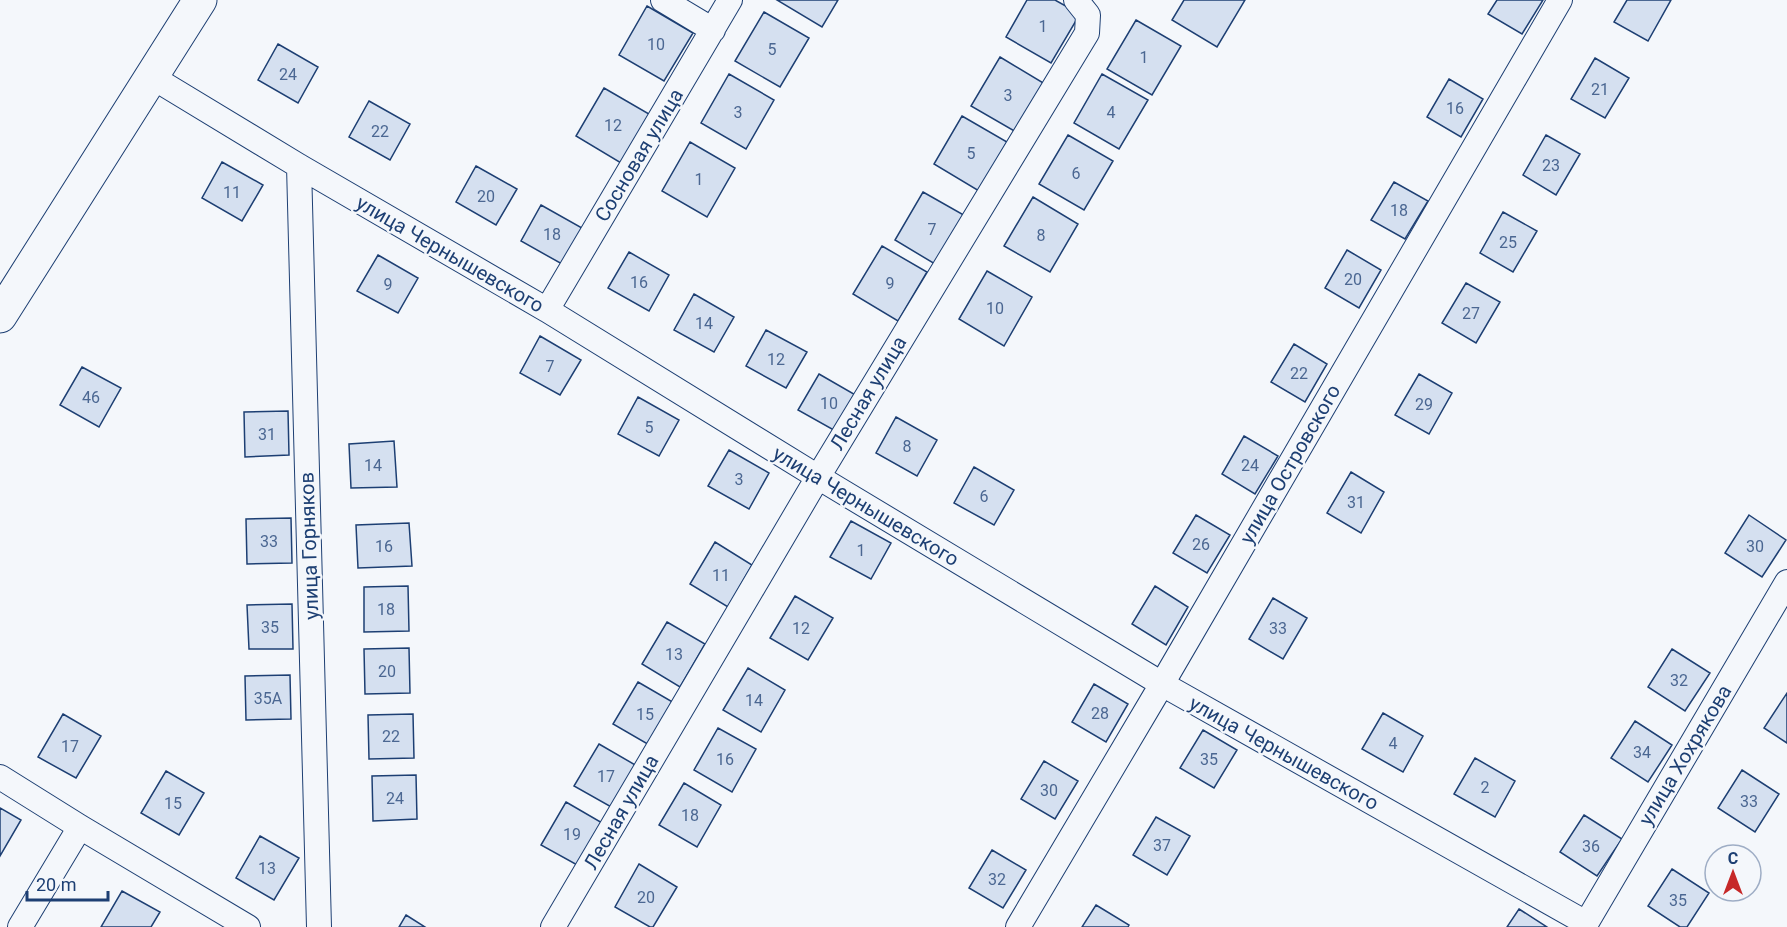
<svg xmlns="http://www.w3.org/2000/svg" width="1787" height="927" viewBox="0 0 1787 927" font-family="Roboto,sans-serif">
<rect width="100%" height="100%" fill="#f4f7fb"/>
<path fill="#d5e0f0" stroke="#1d3f73" stroke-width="1.5" d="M 777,0 L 838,0 L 822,27 Z
M 1027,0 L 1055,0 L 1080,14 L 1051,63 L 1006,37 Z
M 1184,0 L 1245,0 L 1217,47 L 1172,20 Z
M 1497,0 L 1543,0 L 1522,34 L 1488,14 Z
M 1627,0 L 1671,0 L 1648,41 L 1614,22 Z
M 647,6 L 693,33 L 664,81 L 619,55 Z
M 764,12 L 809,38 L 780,87 L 735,61 Z
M 1136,20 L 1181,46 L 1152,95 L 1107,69 Z
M 278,44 L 318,67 L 298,103 L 258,80 Z
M 1000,57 L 1045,84 L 1016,132 L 971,106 Z
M 1595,58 L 1629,78 L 1605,118 L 1571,99 Z
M 729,74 L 774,100 L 746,149 L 701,123 Z
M 1102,74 L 1148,100 L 1119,149 L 1074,123 Z
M 1449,79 L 1483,99 L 1461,137 L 1427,117 Z
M 604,88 L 649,114 L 621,163 L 576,136 Z
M 369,101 L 410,124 L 390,160 L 349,137 Z
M 962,116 L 1007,142 L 979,191 L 934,164 Z
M 1068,135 L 1113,161 L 1084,210 L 1039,184 Z
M 1546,135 L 1580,154 L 1556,195 L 1523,175 Z
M 690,142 L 735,168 L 707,217 L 662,191 Z
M 222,162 L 263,185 L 242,221 L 202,198 Z
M 476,166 L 517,189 L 496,225 L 456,202 Z
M 1394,182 L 1428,201 L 1405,239 L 1371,220 Z
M 923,192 L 969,218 L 940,267 L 895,240 Z
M 1033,197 L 1078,224 L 1050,272 L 1004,246 Z
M 541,205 L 582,228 L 562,264 L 521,241 Z
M 1503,212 L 1537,231 L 1513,272 L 1480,253 Z
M 882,246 L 927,272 L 898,321 L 853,294 Z
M 1347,250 L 1381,270 L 1359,308 L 1325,288 Z
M 629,252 L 669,275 L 649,311 L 608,288 Z
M 378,255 L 418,278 L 398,313 L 357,291 Z
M 987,271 L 1032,297 L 1004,346 L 959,319 Z
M 1466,283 L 1500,302 L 1476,343 L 1442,323 Z
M 694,294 L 734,317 L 714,352 L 674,330 Z
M 766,330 L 807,352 L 786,388 L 746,366 Z
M 540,336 L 581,360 L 560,395 L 520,373 Z
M 1294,344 L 1327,364 L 1305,402 L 1271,382 Z
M 82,367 L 121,388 L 99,427 L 60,405 Z
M 819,374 L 859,397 L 839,433 L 798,410 Z
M 1419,374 L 1452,393 L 1429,434 L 1395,415 Z
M 638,397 L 679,420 L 659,456 L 618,434 Z
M 288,411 L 289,455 L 245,457 L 244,412 Z
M 896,417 L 937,440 L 917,476 L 876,453 Z
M 1244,436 L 1278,456 L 1255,494 L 1222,474 Z
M 394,441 L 397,487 L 351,488 L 349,444 Z
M 729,450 L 769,473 L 749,509 L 708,486 Z
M 974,467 L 1014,490 L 994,525 L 954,503 Z
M 1351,472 L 1384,492 L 1361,533 L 1327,513 Z
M 1196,515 L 1230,535 L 1207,573 L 1173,553 Z
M 1749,515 L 1786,540 L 1762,577 L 1725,553 Z
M 291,518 L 292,563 L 247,564 L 246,519 Z
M 851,521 L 891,543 L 871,579 L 830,557 Z
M 409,523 L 412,566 L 358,568 L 356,525 Z
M 715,542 L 752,565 L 728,607 L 690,584 Z
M 408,586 L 409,631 L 364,632 L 364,587 Z
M 1155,586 L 1188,607 L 1166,645 L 1132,624 Z
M 795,596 L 833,618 L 808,660 L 770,638 Z
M 1273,598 L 1307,618 L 1283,659 L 1249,639 Z
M 292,604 L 293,649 L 249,649 L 247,605 Z
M 667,622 L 705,644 L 680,687 L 642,664 Z
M 409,648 L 410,693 L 365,694 L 364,649 Z
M 1672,649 L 1710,673 L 1685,711 L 1648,687 Z
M 748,668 L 785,690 L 761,732 L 723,710 Z
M 290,675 L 291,719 L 246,720 L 245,676 Z
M 638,682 L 676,704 L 651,746 L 613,724 Z
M 1094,684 L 1128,704 L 1106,742 L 1072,722 Z
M 1787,693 L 1787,743 L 1764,728 Z
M 1383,713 L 1423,736 L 1403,772 L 1362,749 Z
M 63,714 L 101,736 L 76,778 L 38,757 Z
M 413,714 L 414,758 L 369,759 L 368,715 Z
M 1635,721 L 1672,745 L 1648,782 L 1611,758 Z
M 718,728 L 756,749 L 732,792 L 694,770 Z
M 1203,730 L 1237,750 L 1214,788 L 1180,768 Z
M 599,744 L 637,766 L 613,808 L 574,786 Z
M 1475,758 L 1515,781 L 1495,817 L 1454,794 Z
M 1044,761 L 1078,781 L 1055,819 L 1021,799 Z
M 1742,770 L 1779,794 L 1755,832 L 1718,808 Z
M 166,771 L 204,793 L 179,835 L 141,813 Z
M 416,775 L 417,819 L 373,821 L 372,776 Z
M 684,783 L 721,805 L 697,847 L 659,825 Z
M 566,802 L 604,824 L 579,866 L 541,845 Z
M 0,808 L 21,820 L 0,856 Z
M 1584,815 L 1622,839 L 1597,876 L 1560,852 Z
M 1156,817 L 1190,836 L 1167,875 L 1133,855 Z
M 260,836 L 299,858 L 274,900 L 236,878 Z
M 992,850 L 1026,870 L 1003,908 L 969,888 Z
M 639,864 L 677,887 L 653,927 L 650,927 L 615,907 Z
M 1672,869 L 1709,893 L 1687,927 L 1680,927 L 1648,906 Z
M 122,891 L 160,912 L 151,927 L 101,927 Z
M 1096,905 L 1129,925 L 1128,927 L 1082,927 Z
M 1519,909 L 1547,927 L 1507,927 Z
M 406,915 L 425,927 L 399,927 Z"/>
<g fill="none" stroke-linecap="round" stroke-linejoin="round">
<defs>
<path id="street" d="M 663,0 L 713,30
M 152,77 L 299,166 L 547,310 L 818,477 L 1162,684 L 1586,923
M 299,166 L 319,927
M 547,310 L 730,0
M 0,777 L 80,827 L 248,927
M 20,927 L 80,827
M 553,927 L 818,477 L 1087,33 L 1088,15 L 1076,0
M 1018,927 L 1162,684 L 1560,0
M 1584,927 L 1787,582"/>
<path id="highway" d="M 0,316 L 200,0"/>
</defs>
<use href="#street" stroke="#1d3f73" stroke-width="26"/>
<use href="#highway" stroke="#1d3f73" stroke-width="35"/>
<use href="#street" stroke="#f4f7fb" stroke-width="24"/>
<use href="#highway" stroke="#f4f7fb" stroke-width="33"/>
</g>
<g text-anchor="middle" stroke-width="4.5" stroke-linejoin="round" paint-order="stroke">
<g font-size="16" fill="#4b6792">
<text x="1043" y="32">1</text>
<text x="656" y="50">10</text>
<text x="772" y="55">5</text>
<text x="1144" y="63">1</text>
<text x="288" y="80">24</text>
<text x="1600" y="95">21</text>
<text x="1008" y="101">3</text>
<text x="1455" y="114">16</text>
<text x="738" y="118">3</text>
<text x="1111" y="118">4</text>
<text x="613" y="131">12</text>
<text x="380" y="137">22</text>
<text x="971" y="159">5</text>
<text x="1551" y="171">23</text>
<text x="1076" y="179">6</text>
<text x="699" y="185">1</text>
<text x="232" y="198">11</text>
<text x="486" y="202">20</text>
<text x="1399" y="216">18</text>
<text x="932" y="235">7</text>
<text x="552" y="240">18</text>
<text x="1041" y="241">8</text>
<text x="1508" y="248">25</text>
<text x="1353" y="285">20</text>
<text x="639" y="288">16</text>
<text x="890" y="289">9</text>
<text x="388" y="290">9</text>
<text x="995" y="314">10</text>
<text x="1471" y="319">27</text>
<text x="704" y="329">14</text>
<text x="776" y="365">12</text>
<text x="550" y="372">7</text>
<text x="1299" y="379">22</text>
<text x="91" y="403">46</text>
<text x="829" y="409">10</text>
<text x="1424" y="410">29</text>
<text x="649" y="433">5</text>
<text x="267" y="440">31</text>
<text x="907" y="452">8</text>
<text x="373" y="471">14</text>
<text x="1250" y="471">24</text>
<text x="739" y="485">3</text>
<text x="984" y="502">6</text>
<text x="1356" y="508">31</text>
<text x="269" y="547">33</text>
<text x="1201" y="550">26</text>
<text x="384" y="552">16</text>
<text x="1755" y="552">30</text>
<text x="861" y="556">1</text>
<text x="721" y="581">11</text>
<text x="386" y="615">18</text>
<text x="270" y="633">35</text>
<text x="801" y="634">12</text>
<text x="1278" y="634">33</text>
<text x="674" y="660">13</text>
<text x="387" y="677">20</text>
<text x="1679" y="686">32</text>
<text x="268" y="704">35А</text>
<text x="754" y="706">14</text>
<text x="1100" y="719">28</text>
<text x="645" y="720">15</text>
<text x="391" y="742">22</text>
<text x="1393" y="749">4</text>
<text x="70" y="752">17</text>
<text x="1642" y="758">34</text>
<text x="725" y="765">16</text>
<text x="1209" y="765">35</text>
<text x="606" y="782">17</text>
<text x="1485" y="793">2</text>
<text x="1049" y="796">30</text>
<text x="395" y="804">24</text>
<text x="1749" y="807">33</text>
<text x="173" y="809">15</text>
<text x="690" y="821">18</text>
<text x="572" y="840">19</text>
<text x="1162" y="851">37</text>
<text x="1591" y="852">36</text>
<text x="267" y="874">13</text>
<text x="997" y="885">32</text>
<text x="646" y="903">20</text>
<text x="1678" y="906">35</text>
</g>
<g font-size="20" fill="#1d3f73" stroke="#f4f7fb">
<text transform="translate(639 155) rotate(-59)" y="7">Сосновая улица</text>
<text transform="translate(450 254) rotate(30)" y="7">улица Чернышевского</text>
<text transform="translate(868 393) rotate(-59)" y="7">Лесная улица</text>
<text transform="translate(1290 464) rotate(-60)" y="7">улица Островского</text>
<text transform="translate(866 506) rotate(31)" y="7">улица Чернышевского</text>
<text transform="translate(309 546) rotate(-92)" y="7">улица Горняков</text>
<text transform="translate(1284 753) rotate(29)" y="7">улица Чернышевского</text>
<text transform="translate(1685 755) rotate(-59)" y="7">улица Хохрякова</text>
<text transform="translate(621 812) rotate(-60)" y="7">Лесная улица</text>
</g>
</g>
<g transform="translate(1733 873)"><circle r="28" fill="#f4f7fb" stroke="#9eadc5" stroke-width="1.5"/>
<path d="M0-4.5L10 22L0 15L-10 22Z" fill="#c62828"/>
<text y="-9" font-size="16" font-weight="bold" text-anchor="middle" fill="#1d3f73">С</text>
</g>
<path d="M27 891v9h81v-9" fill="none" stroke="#1d3f73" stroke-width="3"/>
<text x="36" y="891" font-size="18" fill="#1d3f73" stroke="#f4f7fb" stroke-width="4.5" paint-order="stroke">20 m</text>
</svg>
